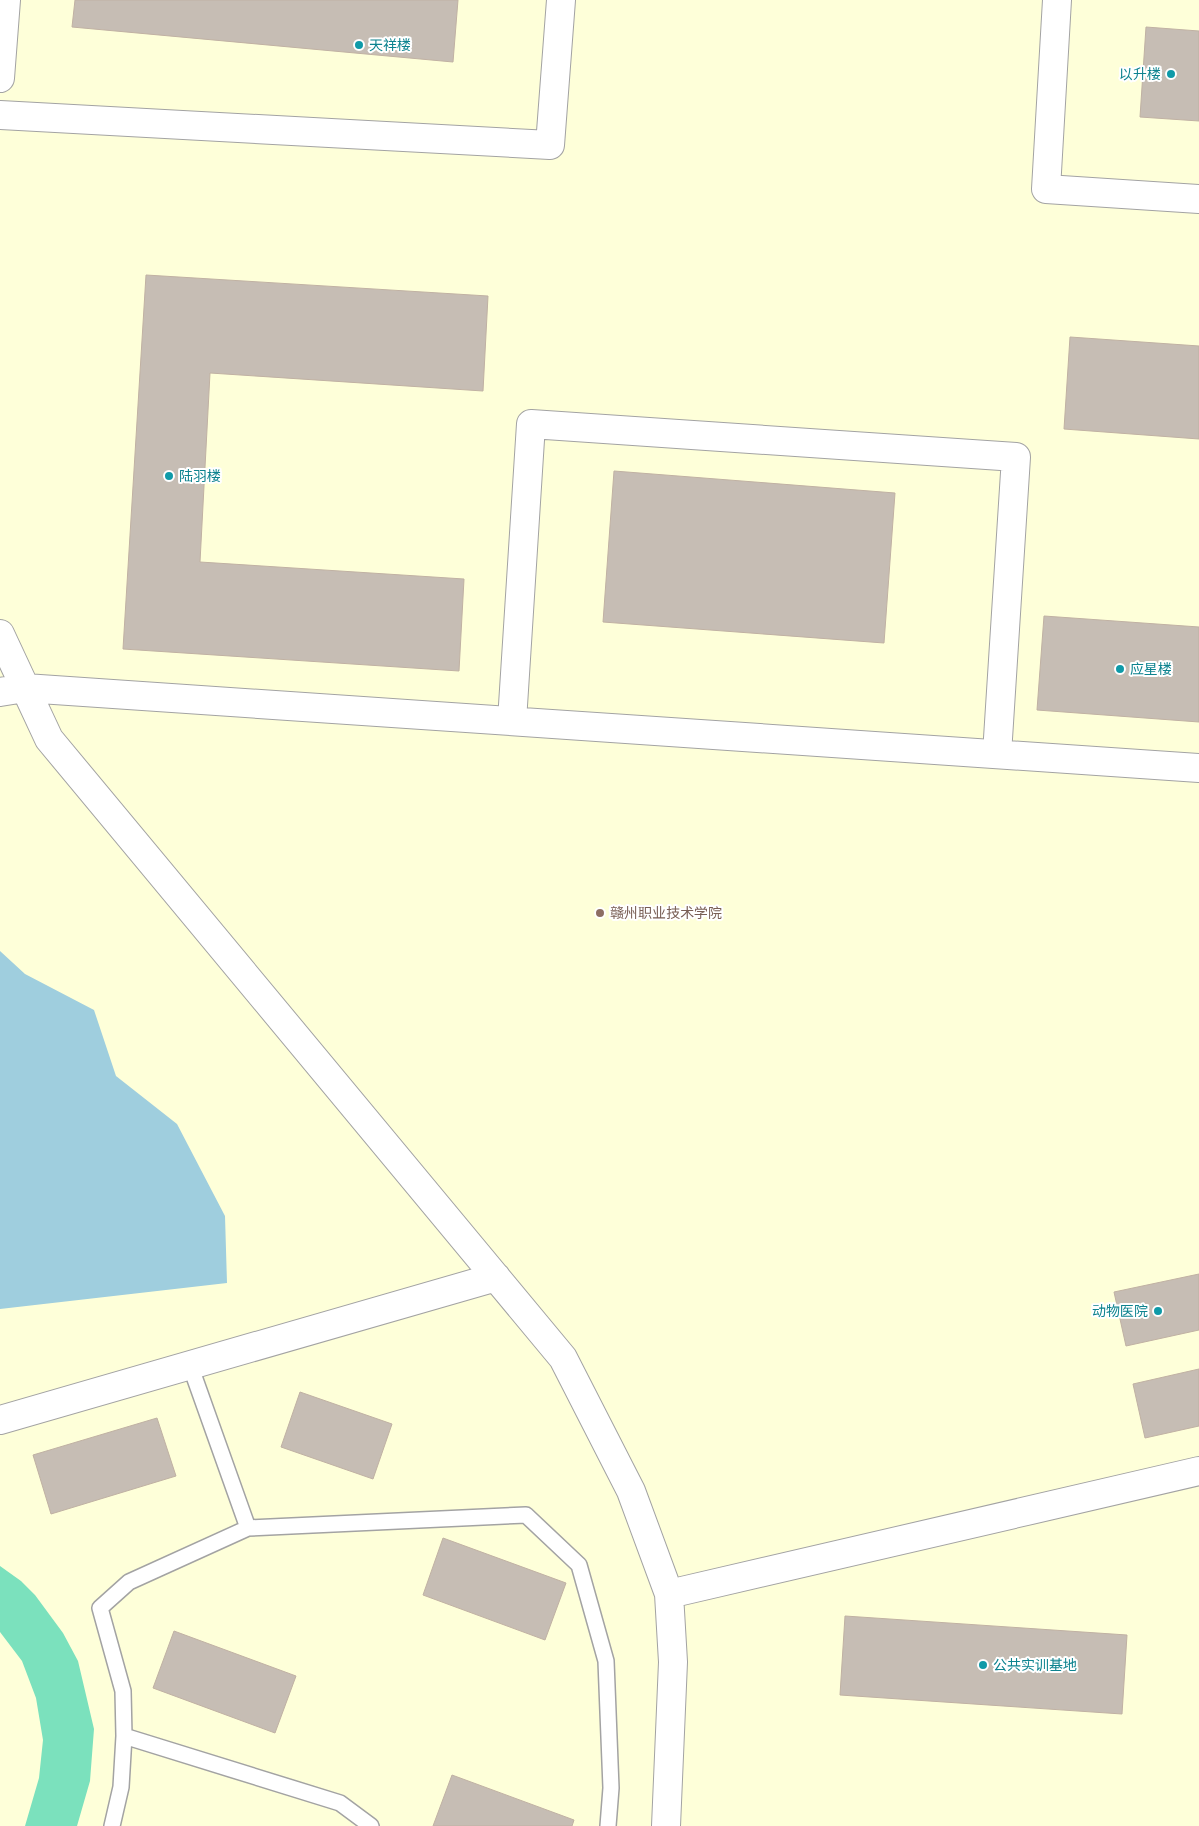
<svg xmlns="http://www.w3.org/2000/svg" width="1199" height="1826" viewBox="0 0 1199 1826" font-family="'DM Sans','Noto Sans SC',sans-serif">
<rect width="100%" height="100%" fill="#eeeae1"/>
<path fill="#feffd9" d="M 0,0 L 1199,0 L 1199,1826 L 0,1826 Z"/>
<path fill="#7be1bd" d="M 0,1566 L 21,1581 L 35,1595 L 63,1633 L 78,1661 L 94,1729 L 90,1781 L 77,1826 L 25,1826 L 39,1778 L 43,1740 L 36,1698 L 22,1661 L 0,1632 Z"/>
<path fill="#9fcede" d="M 0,951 L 25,974 L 94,1010 L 116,1076 L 177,1124 L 225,1216 L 227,1283 L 0,1309 Z"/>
<path fill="#c6bdb4" stroke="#c0b1a3" d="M 75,0 L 458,0 L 453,62 L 72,27 Z
M 1146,27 L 1199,31 L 1199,121 L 1140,117 Z
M 146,275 L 488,296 L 483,391 L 210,373 L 200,562 L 464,579 L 459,671 L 123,649 Z
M 1070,337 L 1199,346 L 1199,439 L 1064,429 Z
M 614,471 L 895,493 L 884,643 L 603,622 Z
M 1044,616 L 1199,627 L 1199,722 L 1037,710 Z
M 1199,1274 L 1199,1330 L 1126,1346 L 1114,1292 Z
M 1199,1369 L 1199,1426 L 1145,1438 L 1133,1384 Z
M 300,1392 L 392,1424 L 373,1479 L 281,1447 Z
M 157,1418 L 176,1476 L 51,1514 L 33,1455 Z
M 443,1538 L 566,1583 L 545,1640 L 423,1595 Z
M 845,1616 L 1127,1635 L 1122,1714 L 840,1695 Z
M 174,1631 L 296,1676 L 275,1733 L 153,1688 Z
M 452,1775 L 574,1820 L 572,1826 L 433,1826 Z"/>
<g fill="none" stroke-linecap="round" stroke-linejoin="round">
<defs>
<path id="lane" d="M 190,1365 L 248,1528
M 124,1736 L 340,1803 L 371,1826
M 112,1826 L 121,1787 L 124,1736 L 123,1691 L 100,1608 L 129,1582 L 248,1528 L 526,1515 L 579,1565 L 606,1661 L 611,1788 L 608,1826"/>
<path id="street" d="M 1057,0 L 1046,189 L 1199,199
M 0,78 L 6,0
M 0,115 L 550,145 L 561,0
M 0,634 L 49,739 L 563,1358 L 631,1491 L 669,1594 L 673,1662 L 666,1826
M 0,692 L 25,688 L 1199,768
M 512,721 L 531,424 L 1016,457 L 997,754
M 0,1420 L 496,1277
M 669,1594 L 1199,1471"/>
</defs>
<use href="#lane" stroke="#a3a3a3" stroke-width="18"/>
<use href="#street" stroke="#a3a3a3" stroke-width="30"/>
<use href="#lane" stroke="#fff" stroke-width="15"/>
<use href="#street" stroke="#fff" stroke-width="28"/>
</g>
<g fill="#0f9aa8" stroke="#fff" stroke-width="2">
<circle cx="359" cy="45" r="5"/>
<circle cx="1171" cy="74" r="5"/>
<circle cx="169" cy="476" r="5"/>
<circle cx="1120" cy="669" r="5"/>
<circle cx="1158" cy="1311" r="5"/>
<circle cx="983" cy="1665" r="5"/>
</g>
<circle fill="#8d6e63" stroke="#fff" stroke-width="2" cx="600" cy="913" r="5"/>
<g text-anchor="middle" stroke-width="4" stroke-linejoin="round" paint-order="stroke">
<g font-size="14" fill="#0d838f" stroke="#fff" text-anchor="start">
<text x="369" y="50">天祥楼</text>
<text x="1161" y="79" text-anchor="end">以升楼</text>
<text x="179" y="481">陆羽楼</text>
<text x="1130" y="674">应星楼</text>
<text x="1148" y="1316" text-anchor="end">动物医院</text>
<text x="993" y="1670">公共实训基地</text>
</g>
<g font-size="14" fill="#785e54" stroke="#fff" text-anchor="start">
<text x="610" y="918">赣州职业技术学院</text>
</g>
</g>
</svg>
